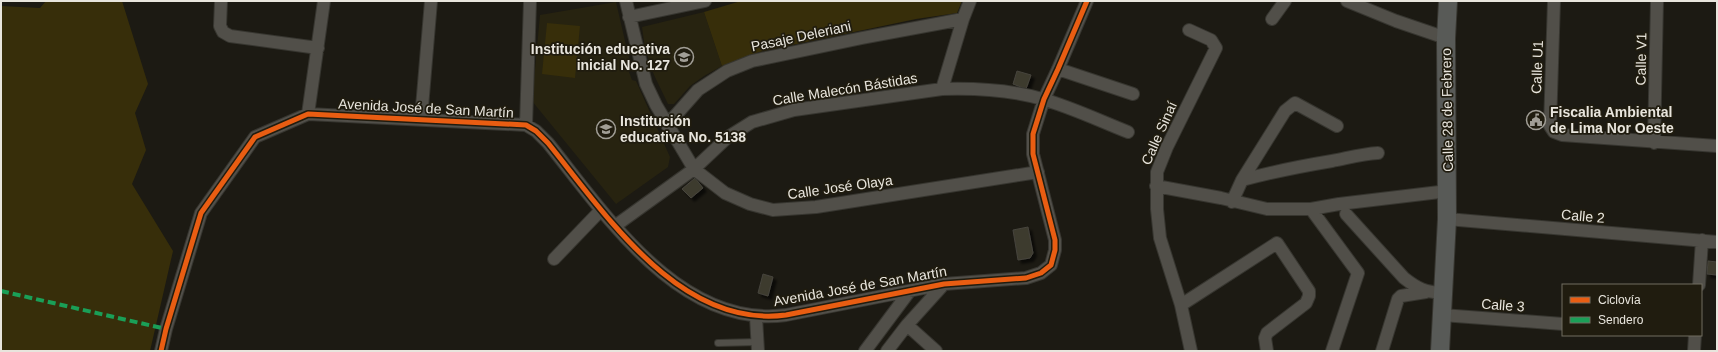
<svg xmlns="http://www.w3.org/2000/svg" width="1718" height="352" viewBox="0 0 1718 352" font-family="Arial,sans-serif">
<defs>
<filter id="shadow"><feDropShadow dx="3.5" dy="3.5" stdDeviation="1" flood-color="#0009"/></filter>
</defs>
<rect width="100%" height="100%" fill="#1c1a13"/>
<path fill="#272310" d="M 616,2 L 631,67 L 629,72 L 632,80 L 636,81 L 670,157 L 668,167 L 616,204 L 532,101 L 540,15 Z
M 704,12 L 722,66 L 704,76 L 690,86 L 674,104 L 668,104 L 654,75 L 645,48 L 642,27 Z"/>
<path fill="#372e0a" d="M 46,1 L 122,1 L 148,84 L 135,113 L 146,150 L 132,184 L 173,251 L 150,351 L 1,351 L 1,6 L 40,8 Z
M 741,1 L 962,1 L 957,13 L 916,19 L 759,52 L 722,66 L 704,12 Z
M 547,23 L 580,26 L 575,78 L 542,74 Z"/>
<path fill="#3e3b2e" stroke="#46443d" filter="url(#shadow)" d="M 1017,71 L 1031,75 L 1026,89 L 1013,84 Z
M 695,178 L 703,188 L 691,198 L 682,189 Z
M 1028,227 L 1033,253 L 1030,258 L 1018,260 L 1013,230 Z
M 1708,261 L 1717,262 L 1717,275 L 1707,274 Z
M 763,274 L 773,277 L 768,296 L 758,293 Z"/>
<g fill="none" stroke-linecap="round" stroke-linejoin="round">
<defs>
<path id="lane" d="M 718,343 L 758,342"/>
<path id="street" d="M 221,1 L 220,26 L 223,32 L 230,36 L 318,48
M 626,1 L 646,84 L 656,105 L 694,169 L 725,193 L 750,204 L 773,210 L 816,207 L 1038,172
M 1347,1 L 1396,21 L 1446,38
M 1554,1 L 1550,126 L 1554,132 L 1562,135 L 1717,146
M 629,17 L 705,1
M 1272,19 L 1285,1
M 1189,30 L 1211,40 L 1216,48 L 1167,147 L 1157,172 L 1157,209 L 1160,238 L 1181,305 L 1191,351
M 1058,69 L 1133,94
M 942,89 L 963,19 L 970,1
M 308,114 L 324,1
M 421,119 L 431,1
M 526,125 L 530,1
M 667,125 L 698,90 L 727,71 L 752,61 L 862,38 L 963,19
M 1654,143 L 1657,1
M 1242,180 C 1272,172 1302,166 1332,161 C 1348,158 1362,154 1378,153
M 1156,186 L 1221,198 L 1267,209 L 1311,209 L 1339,204 L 1448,191
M 1232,202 L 1242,180 L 1285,111 L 1295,103 L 1337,126
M 1311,209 L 1358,273 L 1332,351
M 1346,214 L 1404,278 C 1418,289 1425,292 1443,293
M 1447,219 L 1717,242
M 615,226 L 694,169 L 728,137 L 752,122 L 794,110 L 942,89 C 975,88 1011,90 1042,99 C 1071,107 1100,121 1128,132
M 554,259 L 601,210
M 1699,285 L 1702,240
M 1181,305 L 1277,243 L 1309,291 L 1309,296 L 1306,303 L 1267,333 L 1265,338 L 1267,351
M 1442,315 L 1563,324
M 756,317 L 758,351
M 907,325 L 936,351
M 161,351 L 166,329 L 201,213 L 255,137 L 308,114 L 526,125 L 536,131 L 548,143 C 606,215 680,329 786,315 L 944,284 L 1026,278 L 1041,273 L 1051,265 L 1055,250 L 1055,240 L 1033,154 L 1033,134 L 1044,99 L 1058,69 L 1087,1
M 865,351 L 909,292
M 887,351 L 907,325 L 944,284
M 1382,351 L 1398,299 L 1401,296 L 1426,292
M 1694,351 L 1695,335"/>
<path id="secondary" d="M 1440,351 L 1447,219 L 1446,38 L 1448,1"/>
</defs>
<use href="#lane" stroke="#373630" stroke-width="8"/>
<use href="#street" stroke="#373630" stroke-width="14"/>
<use href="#secondary" stroke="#373630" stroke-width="20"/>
<use href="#lane" stroke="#514f49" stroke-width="6"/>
<use href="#street" stroke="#514f49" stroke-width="12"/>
<use href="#secondary" stroke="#585a57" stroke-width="18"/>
<path stroke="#1a9f57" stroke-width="4" stroke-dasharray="8 4" stroke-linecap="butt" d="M 1,291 L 166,329"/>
<defs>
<path id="cycleway" d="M 161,351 L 166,329 L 201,213 L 255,137 L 308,114 L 526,125 L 536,131 L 548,143 C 606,215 680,329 786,315 L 944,284 L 1026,278 L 1041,273 L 1051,265 L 1055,250 L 1055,240 L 1033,154 L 1033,134 L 1044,99 L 1058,69 L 1087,1"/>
</defs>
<use href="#cycleway" stroke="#201c0f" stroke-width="8"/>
<use href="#cycleway" stroke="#e95d12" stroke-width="5"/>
</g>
<defs>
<symbol id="school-ring" viewBox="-11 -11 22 22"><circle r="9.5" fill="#201c0f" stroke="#a19e96" stroke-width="1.5"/><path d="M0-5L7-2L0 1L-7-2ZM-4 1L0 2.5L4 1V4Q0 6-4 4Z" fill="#a19e96"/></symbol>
<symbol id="civic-ring" viewBox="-11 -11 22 22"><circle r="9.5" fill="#201c0f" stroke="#a19e96" stroke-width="1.5"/><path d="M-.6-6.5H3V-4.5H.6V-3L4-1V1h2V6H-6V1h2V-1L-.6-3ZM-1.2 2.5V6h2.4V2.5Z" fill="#a19e96"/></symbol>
</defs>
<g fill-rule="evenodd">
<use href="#school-ring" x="673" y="46" width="22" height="22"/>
<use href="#civic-ring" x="1525" y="109" width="22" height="22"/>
<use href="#school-ring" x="595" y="118" width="22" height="22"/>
</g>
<g text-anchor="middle" stroke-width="3.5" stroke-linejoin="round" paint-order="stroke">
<g font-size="14" fill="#e8e5dd" stroke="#201c0f">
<text transform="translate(801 36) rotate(-12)" y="5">Pasaje Deleriani</text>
<text transform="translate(1641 59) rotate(-89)" y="5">Calle V1</text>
<text transform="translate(1537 67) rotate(-88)" y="5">Calle U1</text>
<text transform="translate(845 89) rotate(-9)" y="5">Calle Malecón Bástidas</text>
<text transform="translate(426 108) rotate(3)" y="5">Avenida José de San Martín</text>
<text transform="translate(1447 110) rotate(-91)" y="5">Calle 28 de Febrero</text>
<text transform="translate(1159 133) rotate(-66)" y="5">Calle Sinaí</text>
<text transform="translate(840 187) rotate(-8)" y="5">Calle José Olaya</text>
<text transform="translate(1583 216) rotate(5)" y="5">Calle 2</text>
<text transform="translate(860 286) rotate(-10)" y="5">Avenida José de San Martín</text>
<text transform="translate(1503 305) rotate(4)" y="5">Calle 3</text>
</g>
<g font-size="14" font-weight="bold" fill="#e8e5dd" stroke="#201c0f" text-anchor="start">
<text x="670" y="54" text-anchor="end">Institución educativa<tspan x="670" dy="16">inicial No. 127</tspan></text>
<text x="1550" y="117">Fiscalia Ambiental<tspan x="1550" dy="16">de Lima Nor Oeste</tspan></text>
<text x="620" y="126">Institución<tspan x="620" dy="16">educativa No. 5138</tspan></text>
</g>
</g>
<rect width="1718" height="352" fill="none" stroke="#e8e5dd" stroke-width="4"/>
<rect x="1562" y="284" width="140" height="52" fill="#201c0f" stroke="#706c61"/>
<rect x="1570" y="297" width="20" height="6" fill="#e95d12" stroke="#706c61"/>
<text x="1598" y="304" font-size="12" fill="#e8e5dd">Ciclovía</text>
<rect x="1570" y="317" width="20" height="6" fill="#1a9f57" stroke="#706c61"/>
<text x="1598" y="324" font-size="12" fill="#e8e5dd">Sendero</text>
</svg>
